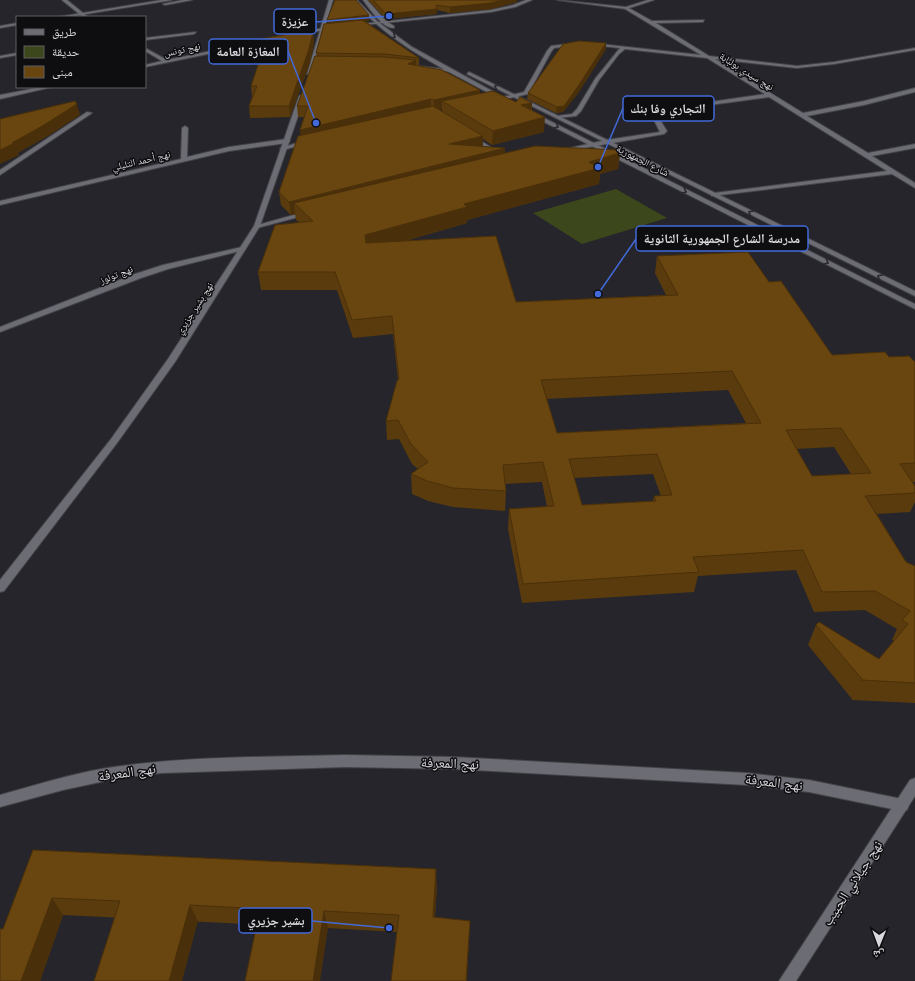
<svg xmlns="http://www.w3.org/2000/svg" width="915" height="981" viewBox="0 0 915 981" font-family="'Fira Sans','Noto Naskh Arabic',sans-serif">
<rect width="100%" height="100%" fill="#25252b"/>
<path fill="#3d471c" d="M 616,189 L 667,218 L 582,244 L 533,213 Z"/>
<g fill="none" stroke-linecap="round" stroke-linejoin="round">
<defs>
<path id="street" d="M 62,0 L 67,0 L 88,17 L 83,17 Z
M 526,0 L 532,0 L 515,7 L 491,12 L 354,26 L 352,25 L 491,10 L 513,5 Z
M 625,7 L 627,7 L 652,21 L 704,20 L 703,22 L 656,23 L 709,56 L 797,66 L 834,62 L 915,48 L 915,50 L 834,64 L 797,68 L 715,59 L 803,113 L 864,101 L 915,88 L 915,92 L 864,105 L 807,116 L 868,153 L 915,144 L 915,148 L 872,156 L 915,183 L 915,188 L 892,174 L 712,196 L 711,195 L 714,193 L 887,171 L 769,97 L 665,111 L 660,116 L 660,120 L 667,131 L 664,134 L 561,152 L 561,150 L 606,140 L 660,132 L 654,120 L 654,116 L 661,109 L 765,94 L 707,58 L 625,49 L 619,54 L 599,80 L 581,111 L 576,116 L 557,118 L 557,116 L 572,114 L 577,109 L 595,79 L 620,48 L 593,45 L 591,43 L 701,55 L 625,9 Z
M 332,26 L 334,28 L 293,36 L 291,35 Z
M 196,32 L 194,34 L 145,40 L 145,38 Z
M 274,38 L 276,40 L 145,67 L 145,65 L 162,61 L 145,51 L 145,48 L 167,60 Z
M 575,43 L 577,45 L 554,48 L 551,52 L 528,94 L 492,102 L 489,100 L 524,92 L 547,51 L 551,46 Z
M 17,53 L 17,55 L 0,58 L 0,56 Z
M 418,66 L 452,70 L 454,71 L 452,72 L 416,68 Z
M 42,87 L 52,87 L 0,99 L 0,95 Z
M 87,112 L 92,113 L 0,175 L 0,170 Z
M 185,126 L 188,128 L 187,157 L 229,147 L 287,139 L 290,141 L 287,143 L 229,151 L 0,205 L 0,201 L 181,159 L 182,128 Z
M 469,136 L 473,136 L 502,154 L 497,155 L 469,138 Z
M 307,140 L 310,142 L 309,143 L 283,150 L 280,148 Z
M 308,211 L 311,213 L 310,214 L 257,228 L 254,226 Z
M 242,247 L 246,249 L 244,250 L 168,269 L 141,278 L 0,332 L 0,327 L 135,274 L 163,265 Z
M 345,755 L 454,757 L 747,773 L 809,780 L 902,799 L 907,800 L 909,805 L 907,810 L 902,811 L 809,792 L 747,785 L 454,769 L 345,767 L 162,773 L 119,778 L 63,790 L 0,807 L 0,795 C 40,784 80,771 121,766 C 195,756 271,757 345,755 Z"/>
<path id="secondary" d="M 162,0 L 172,0 L 68,17 L 58,17 Z
M 183,0 L 192,0 L 165,5 L 163,4 Z
M 329,0 L 333,0 L 311,73 L 307,74 Z
M 353,0 L 357,0 L 378,22 L 412,47 L 503,97 L 498,98 C 447,70 391,46 353,0 Z
M 363,0 L 367,0 L 386,21 L 394,26 L 394,28 C 382,28 370,9 363,0 Z
M 557,0 L 626,7 L 648,0 L 654,0 L 626,9 Z
M 17,23 L 17,25 L 0,28 L 0,26 Z
M 469,72 L 915,291 L 915,296 L 467,74 Z
M 302,94 L 305,96 L 260,226 L 175,362 L 117,443 L 4,591 L 0,592 L 0,580 L 111,439 L 168,359 L 254,226 L 299,96 Z
M 534,113 L 915,304 L 915,309 L 532,116 L 531,115 Z
M 915,778 L 915,796 L 796,981 L 779,981 L 910,780 Z"/>
</defs>
<use href="#street" stroke="#434348" stroke-width="2"/>
<use href="#secondary" stroke="#434348" stroke-width="2"/>
<use href="#street" fill="#6c6d74" fill-rule="evenodd"/>
<use href="#secondary" fill="#6c6d74" fill-rule="evenodd"/>
</g>
<path fill="#5a3b0d" fill-rule="evenodd" d="M 368,0 L 517,0 L 517,2 L 491,9 L 450,13 L 437,10 L 437,14 L 386,19 Z
M 365,21 L 419,58 L 419,65 L 416,65 L 416,66 L 480,90 L 480,93 L 516,102 L 532,103 L 532,110 L 544,132 L 492,145 L 483,139 L 483,147 L 505,148 L 504,153 L 620,153 L 618,169 L 600,174 L 599,184 L 467,220 L 467,223 L 402,242 L 516,302 L 666,295 L 655,273 L 657,256 L 769,282 L 832,355 L 889,357 L 915,362 L 915,482 L 912,483 L 915,486 L 915,502 L 910,512 L 877,514 L 906,562 L 915,566 L 915,703 L 852,700 L 852,699 L 808,645 L 816,625 L 879,659 L 894,641 L 892,640 L 897,629 L 865,610 L 814,612 L 796,570 L 698,576 L 694,592 L 522,603 L 508,529 L 509,509 L 547,507 L 542,482 L 505,484 L 506,491 L 505,511 L 453,507 L 428,501 L 412,494 L 411,474 L 418,469 L 412,464 L 399,439 L 387,440 L 386,421 L 398,380 L 393,334 L 353,338 L 337,290 L 261,290 L 258,272 L 299,222 L 296,220 L 295,214 L 291,215 L 281,205 L 279,192 L 301,135 L 300,130 L 304,117 L 298,117 L 297,106 L 317,56 L 316,53 L 324,24 L 369,21 ZM 442,109 L 442,112 L 438,110 ZM 728,390 L 746,423 L 557,433 L 546,399 ZM 834,447 L 851,474 L 812,476 L 796,449 ZM 653,474 L 661,496 L 654,496 L 653,501 L 582,505 L 574,478 Z
M 313,33 L 314,43 L 310,63 L 290,117 L 250,118 L 249,106 L 252,97 L 251,86 Z
M 606,43 L 606,49 L 579,92 L 563,112 L 556,113 L 527,99 L 528,93 Z
M 33,850 L 437,886 L 435,917 L 470,921 L 469,937 L 397,932 L 328,928 L 63,915 L 40,981 L 0,981 L 3,929 Z"/>
<path fill="#4a300a" d="M 503,0 L 517,0 L 517,2 L 491,9 L 450,13 L 450,7 Z
M 437,9 L 437,14 L 386,19 L 386,14 Z
M 369,15 L 369,21 L 328,26 L 327,20 Z
M 313,33 L 314,43 L 310,63 L 290,117 L 289,106 Z
M 606,43 L 606,49 L 579,92 L 563,112 L 556,113 L 557,107 Z
M 416,60 L 416,70 L 408,64 Z
M 480,90 L 480,100 L 442,101 L 442,109 L 434,110 L 434,100 Z
M 431,99 L 431,110 L 301,141 L 300,130 Z
M 532,103 L 531,117 L 521,105 Z
M 77,104 L 80,115 L 48,136 L 18,153 L 19,155 L 0,164 L 0,150 Z
M 545,117 L 544,132 L 492,145 L 493,131 Z
M 483,136 L 483,148 L 449,144 Z
M 505,148 L 504,160 L 294,203 L 295,214 L 291,215 L 289,202 Z
M 620,153 L 618,169 L 600,174 L 599,184 L 467,220 L 467,223 L 366,252 L 365,235 L 464,204 L 589,162 Z
M 436,869 L 437,886 L 434,933 L 433,917 Z
M 52,898 L 63,915 L 40,981 L 21,981 Z
M 190,905 L 198,921 L 182,981 L 169,981 Z
M 324,911 L 328,928 L 320,981 L 313,981 Z
M 470,921 L 467,981 L 466,981 Z"/>
<path fill="#69450f" stroke="#4a300a" fill-rule="evenodd" d="M 335,0 L 356,0 L 369,15 L 327,20 Z
M 373,0 L 503,0 L 491,3 L 450,7 L 436,5 L 437,9 L 386,14 Z
M 362,20 L 419,58 L 385,54 L 316,53 L 324,24 Z
M 300,32 L 313,33 L 308,52 L 289,106 L 249,106 L 257,86 L 251,86 L 260,59 L 260,39 Z
M 579,41 L 606,43 L 579,85 L 564,106 L 557,107 L 528,93 L 563,44 Z
M 315,56 L 384,57 L 416,60 L 408,64 L 442,70 L 480,90 L 434,100 L 431,99 L 300,130 L 308,106 L 297,106 Z
M 493,91 L 516,102 L 520,97 L 532,103 L 521,105 L 545,117 L 493,131 L 442,101 Z
M 75,101 L 77,104 L 44,125 L 12,143 L 15,143 L 0,150 L 0,119 Z
M 433,106 L 483,136 L 449,144 L 505,148 L 289,202 L 279,192 L 298,136 Z
M 535,146 L 619,150 L 620,153 L 589,162 L 600,168 L 464,204 L 467,207 L 365,235 L 366,243 L 496,236 L 516,302 L 678,295 L 657,256 L 748,252 L 769,282 L 781,281 L 832,355 L 885,352 L 889,357 L 909,356 L 915,362 L 915,463 L 900,464 L 915,486 L 915,493 L 865,496 L 906,562 L 915,566 L 915,683 L 861,680 L 862,679 L 816,625 L 819,622 L 879,659 L 908,624 L 902,620 L 910,611 L 875,591 L 822,592 L 803,550 L 693,557 L 699,572 L 523,584 L 509,509 L 554,506 L 543,462 L 503,465 L 506,491 L 453,488 L 427,481 L 411,474 L 428,462 L 411,444 L 398,420 L 386,421 L 397,381 L 399,379 L 392,316 L 352,320 L 335,272 L 258,272 L 275,225 L 313,221 L 294,203 ZM 732,371 L 761,423 L 557,433 L 541,380 ZM 841,428 L 871,473 L 812,476 L 786,430 ZM 657,454 L 672,495 L 654,496 L 656,501 L 582,505 L 569,459 Z
M 33,850 L 436,869 L 433,917 L 470,921 L 466,981 L 391,981 L 399,915 L 324,911 L 313,981 L 245,981 L 260,909 L 190,905 L 169,981 L 94,981 L 120,901 L 52,898 L 21,981 L 0,981 L 0,929 L 3,929 Z"/>
<defs><path id="oneway-chevron" d="M-2-3.5L2.5 0L-2 3.5" fill="none" stroke-width="1.6" stroke-linecap="round" stroke-linejoin="round"/></defs>
<g stroke="#2a2a2f">
<use href="#oneway-chevron" transform="translate(393 36) rotate(36)"/>
<use href="#oneway-chevron" transform="translate(497 87) rotate(-155)"/>
<use href="#oneway-chevron" transform="translate(556 126) rotate(27)"/>
<use href="#oneway-chevron" transform="translate(684 191) rotate(27)"/>
<use href="#oneway-chevron" transform="translate(751 213) rotate(-154)"/>
<use href="#oneway-chevron" transform="translate(826 262) rotate(27)"/>
<use href="#oneway-chevron" transform="translate(880 277) rotate(-154)"/>
</g>
<g text-anchor="middle" stroke-width="3" stroke-linejoin="round" paint-order="stroke">
<g font-size="10" fill="#d8d8dd" stroke="#0e0e11">
<text transform="translate(182 49) rotate(-12)" y="4">نهج تونس</text>
<text transform="translate(747 71) rotate(32)" y="4">نهج سيدي بولبابة</text>
<text transform="translate(141 160) rotate(-13)" y="4">نهج أحمد التليلي</text>
<text transform="translate(643 160) rotate(27)" y="4">شارع الجمهورية</text>
<text transform="translate(116 274) rotate(-21)" y="4">نهج تولوز</text>
<text transform="translate(194 308) rotate(-57)" y="4">نهج بشير جزيري</text>
</g>
<g font-size="14" fill="#d8d8dd" stroke="#0e0e11">
<text transform="translate(450 763) rotate(2)" y="5">نهج المعرفة</text>
<text transform="translate(127 772) rotate(-8)" y="5">نهج المعرفة</text>
<text transform="translate(774 782) rotate(7)" y="5">نهج المعرفة</text>
<text transform="translate(852 883) rotate(-57)" y="5">نهج جيلاني الحبيب</text>
</g>
</g>
<path fill="none" stroke="#426ad9" stroke-width="1.5" d="M389 16L316 22M316 123L288 51M598 167L623 108M598 294L636 239M389 928L312 921"/>
<g fill="#426ad9" stroke="#0e0e11" stroke-width="1.5">
<circle cx="389" cy="16" r="4"/>
<circle cx="316" cy="123" r="4"/>
<circle cx="598" cy="167" r="4"/>
<circle cx="598" cy="294" r="4"/>
<circle cx="389" cy="928" r="4"/>
</g>
<g fill="#0e0e11" stroke="#426ad9" stroke-width="1.5">
<rect x="274" y="9" width="42" height="25" rx="4"/>
<rect x="209" y="39" width="79" height="25" rx="4"/>
<rect x="623" y="96" width="91" height="25" rx="4"/>
<rect x="636" y="226" width="172" height="25" rx="4"/>
<rect x="239" y="908" width="73" height="25" rx="4"/>
</g>
<g font-size="13" text-anchor="middle" font-weight="bold" fill="#d8d8dd">
<text x="295" y="26">عزيزة</text>
<text x="248" y="56">المغازة العامة</text>
<text x="668" y="113">التجاري وفا بنك</text>
<text x="722" y="243">مدرسة الشارع الجمهورية الثانوية</text>
<text x="276" y="925">بشير جزيري</text>
</g>
<rect x="16" y="16" width="130" height="72" fill="#0e0e11" stroke="#5f5f63"/>
<rect x="24" y="29" width="20" height="6" fill="#6c6d74" stroke="#5f5f63"/>
<text x="52" y="36" font-size="12" fill="#d8d8dd">طريق</text>
<rect x="24" y="46" width="20" height="12" fill="#3d471c" stroke="#5f5f63"/>
<text x="52" y="56" font-size="12" fill="#d8d8dd">حديقة</text>
<rect x="24" y="66" width="20" height="12" fill="#69450f" stroke="#5f5f63"/>
<text x="52" y="76" font-size="12" fill="#d8d8dd">مبنى</text>
<g transform="translate(879 945) rotate(181)" stroke="#0e0e11" stroke-width="3" paint-order="stroke">
<path d="M0-3L7 15L0 10L-7 15Z" fill="#d8d8dd"/>
<text y="-6" font-size="11" font-weight="bold" text-anchor="middle" fill="#d8d8dd">ش</text>
</g>
</svg>
